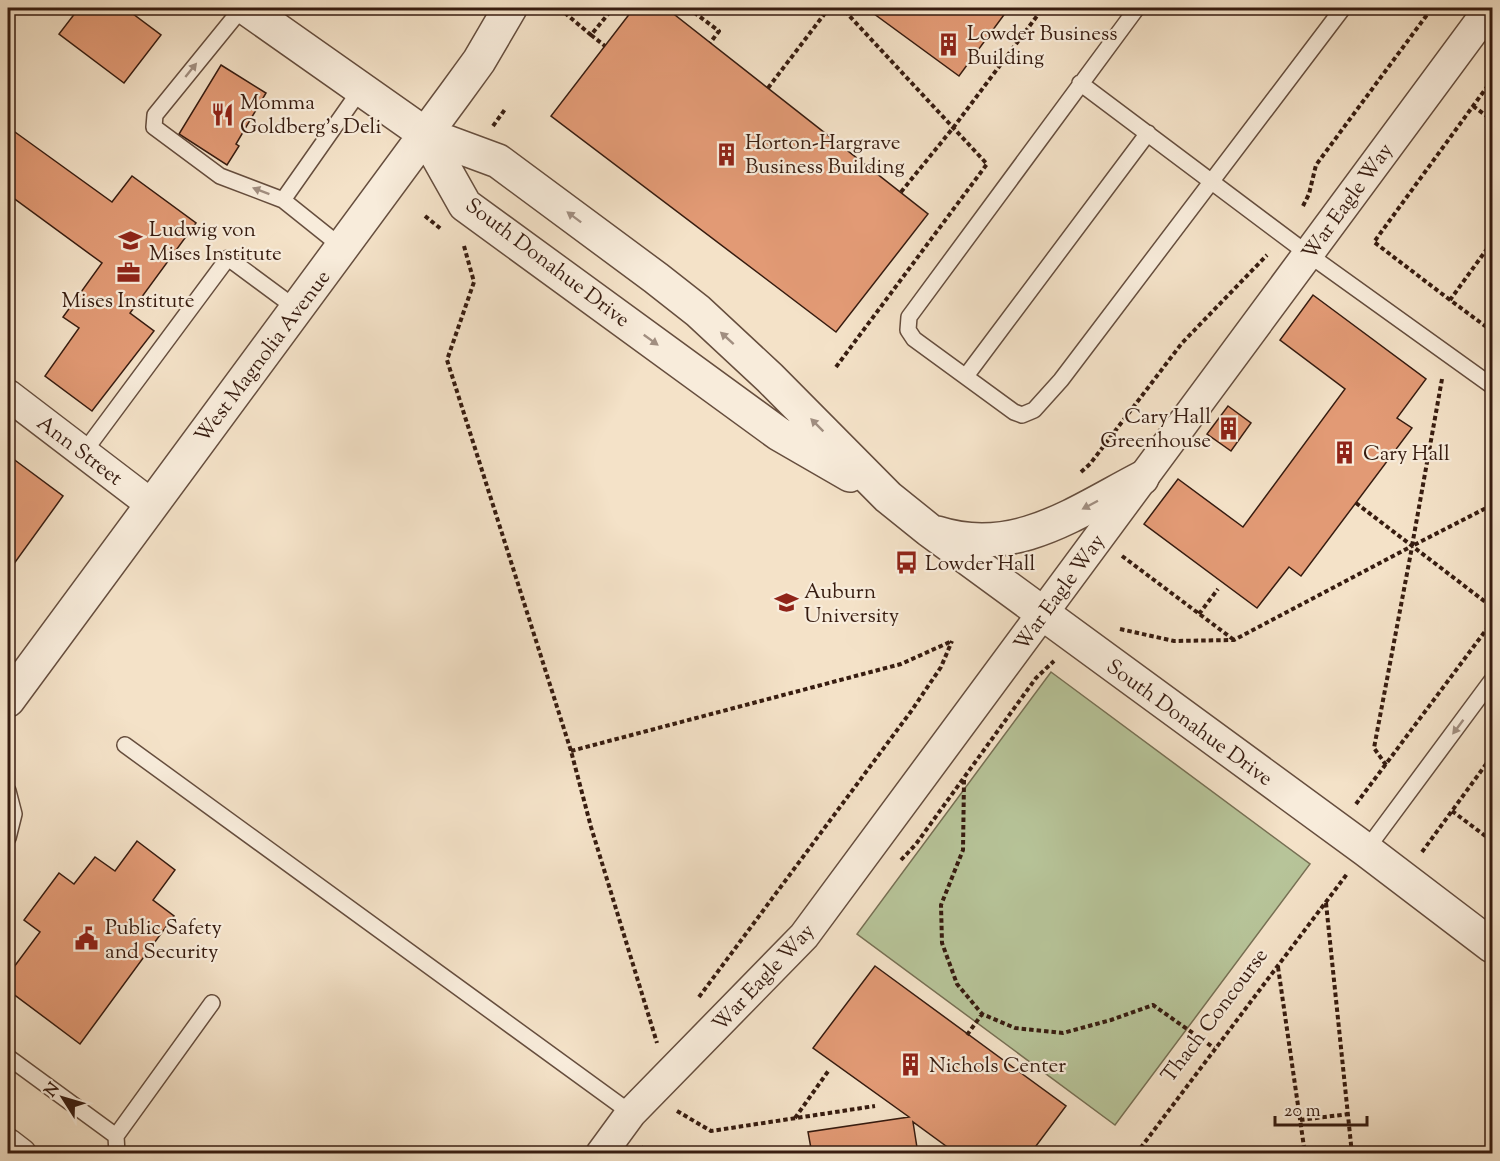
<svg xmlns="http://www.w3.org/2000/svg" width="1500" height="1161" viewBox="0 0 1500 1161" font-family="'Sorts Mill Goudy',serif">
<rect width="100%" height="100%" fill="#f4e2c8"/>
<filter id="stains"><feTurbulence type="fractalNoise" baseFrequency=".00333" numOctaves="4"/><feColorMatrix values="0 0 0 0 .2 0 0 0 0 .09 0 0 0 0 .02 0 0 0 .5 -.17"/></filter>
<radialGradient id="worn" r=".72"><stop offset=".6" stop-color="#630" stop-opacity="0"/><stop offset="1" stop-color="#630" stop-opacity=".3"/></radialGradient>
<path fill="#b7c499" stroke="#777054" stroke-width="1.5" d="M 1051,672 L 1310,864 L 1115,1125 L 857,934 Z"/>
<path fill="#e29a75" stroke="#371c10" stroke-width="1.5" d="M 79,8 L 125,8 L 161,35 L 124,83 L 59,34 Z
M 634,8 L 666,8 L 928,214 L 836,332 L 551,116 Z
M 866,8 L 1009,8 L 959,76 Z
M 221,65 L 266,93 L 236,144 L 239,146 L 227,165 L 179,134 Z
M 8,127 L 112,202 L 132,176 L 196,223 L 130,313 L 154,331 L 92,411 L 45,376 L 79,328 L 63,317 L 102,263 L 8,194 Z
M 1313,295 L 1426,379 L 1397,418 L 1412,428 L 1301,576 L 1289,567 L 1257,608 L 1144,524 L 1178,479 L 1243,527 L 1345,389 L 1280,340 Z
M 1228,406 L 1251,423 L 1231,451 L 1207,434 Z
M 8,455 L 63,496 L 8,572 Z
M 137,841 L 175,870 L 153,900 L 174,916 L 80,1044 L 8,990 L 8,975 L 40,932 L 24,920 L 59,873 L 74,884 L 95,857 L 115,871 Z
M 875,966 L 1066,1106 L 1030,1154 L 957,1154 L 913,1122 L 918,1154 L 812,1154 L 808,1132 L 909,1117 L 813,1048 Z"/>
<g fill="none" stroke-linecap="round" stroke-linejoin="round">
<defs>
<path id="service" d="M 242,8 L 155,115 L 154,127 L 220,176 L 283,200 L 343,248
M 1137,8 L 909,317 L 908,330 L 914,339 L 1014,412 L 1022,415 L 1034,410 L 1061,380 L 1343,8
M 1080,83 L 1308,254 L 1492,386
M 283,200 L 361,89
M 966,376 L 1148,133
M 84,452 L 228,258 L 297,309
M 125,745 L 631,1113
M 8,791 L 14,814 L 8,838
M 1366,850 L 1492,680
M 8,1057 L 116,1136 L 212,1003
M 116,1136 L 117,1154"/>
<path id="minor" d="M 8,395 L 152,505
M 8,1144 L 21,1154
M 601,1154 L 631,1113 L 804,936 L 1490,8"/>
<path id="tertiary" d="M 246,8 L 425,134 L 498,161 L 656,278 L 698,311 L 770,378 L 888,497 L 929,530 L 1366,850 L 1492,946
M 425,134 L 465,205 L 779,434 L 850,475
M 937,533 C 1015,558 1076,512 1142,478
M 8,700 L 455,94 L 479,61 L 510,8"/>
</defs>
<use href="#service" stroke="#664e3e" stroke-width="18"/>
<use href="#minor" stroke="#664e3e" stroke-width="33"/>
<use href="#tertiary" stroke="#664e3e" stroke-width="36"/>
<path stroke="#371c10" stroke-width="4" stroke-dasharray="4.5 3" stroke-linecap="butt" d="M 559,8 L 591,35 L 613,8
M 688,8 L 719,31 L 710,43
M 591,35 L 605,46
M 768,88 L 829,8
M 1473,106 L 1492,120
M 493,126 L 506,108
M 901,192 L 953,128 L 1043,8
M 1303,206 L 1309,194 L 1316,165 L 1432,8
M 425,216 L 441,229
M 1492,242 L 1450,300 L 1492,331
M 464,246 L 474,282 L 447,360 L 571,751 L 591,827 L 657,1043
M 1450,300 L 1374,242 L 1492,80
M 836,367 L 987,164 L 842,8
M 1442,379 L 1412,546 L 1492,505
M 1081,472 L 1090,464 L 1182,343 L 1267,255
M 1356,503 L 1492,607
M 1122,556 L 1234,640
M 1199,614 L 1218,589
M 1120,629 L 1174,641 L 1234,640 L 1412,546
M 571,751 L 901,664 L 952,641
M 1386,765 L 1374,748 L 1412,547
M 964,780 L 963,850 L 941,905 L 942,943 L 957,984 L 982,1014 L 1015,1028 L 1063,1033 L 1111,1020 L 1153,1005 L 1214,1048
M 1356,804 L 1492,622
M 1452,811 L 1492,841
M 1422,852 L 1492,756
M 901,860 L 916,844 L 1036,678 L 1054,661
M 1326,903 L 1352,1154
M 1278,967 L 1305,1154
M 699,997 L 912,710 L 941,667 L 952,641
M 967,1035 L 982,1014
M 677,1111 L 711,1131 L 875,1106
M 795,1118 L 829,1070
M 1300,1120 L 1349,1114
M 641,1147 L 650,1154
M 1136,1154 L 1347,874"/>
<use href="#service" stroke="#f8ecdb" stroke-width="15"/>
<use href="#minor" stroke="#f8ecdb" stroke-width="30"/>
<use href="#tertiary" stroke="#f8ecdb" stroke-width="33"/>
</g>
<defs><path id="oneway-solid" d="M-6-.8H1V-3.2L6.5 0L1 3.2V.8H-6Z" transform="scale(1.5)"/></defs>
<g fill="#a18e80">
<use href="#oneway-solid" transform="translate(191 70) rotate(-51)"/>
<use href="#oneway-solid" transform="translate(261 191) rotate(-159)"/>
<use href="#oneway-solid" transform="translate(574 217) rotate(-143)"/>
<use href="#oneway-solid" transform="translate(727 338) rotate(-138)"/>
<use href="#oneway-solid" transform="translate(651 340) rotate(36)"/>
<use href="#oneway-solid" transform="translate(817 425) rotate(-135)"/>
<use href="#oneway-solid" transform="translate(1090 505) rotate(152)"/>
<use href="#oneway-solid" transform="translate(1458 727) rotate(127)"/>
</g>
<defs>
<symbol id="building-bare" viewBox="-9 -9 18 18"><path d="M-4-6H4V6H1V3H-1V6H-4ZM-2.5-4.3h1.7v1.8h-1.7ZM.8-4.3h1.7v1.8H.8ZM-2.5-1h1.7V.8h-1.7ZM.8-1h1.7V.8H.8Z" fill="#8f2418" stroke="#f8ecdb" stroke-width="2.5" paint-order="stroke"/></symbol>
<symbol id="restaurant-bare" viewBox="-9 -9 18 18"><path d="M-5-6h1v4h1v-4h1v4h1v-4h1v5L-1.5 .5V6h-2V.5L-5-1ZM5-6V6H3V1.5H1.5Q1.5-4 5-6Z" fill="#8f2418" stroke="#f8ecdb" stroke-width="2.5" paint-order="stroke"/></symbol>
<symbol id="university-bare" viewBox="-9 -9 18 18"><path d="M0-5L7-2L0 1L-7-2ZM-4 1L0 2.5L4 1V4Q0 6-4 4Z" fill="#8f2418" stroke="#f8ecdb" stroke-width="2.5" paint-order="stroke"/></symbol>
<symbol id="office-bare" viewBox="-9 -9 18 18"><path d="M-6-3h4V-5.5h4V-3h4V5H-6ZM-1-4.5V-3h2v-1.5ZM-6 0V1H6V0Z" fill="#8f2418" stroke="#f8ecdb" stroke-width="2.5" paint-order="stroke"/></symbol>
<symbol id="bus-bare" viewBox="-9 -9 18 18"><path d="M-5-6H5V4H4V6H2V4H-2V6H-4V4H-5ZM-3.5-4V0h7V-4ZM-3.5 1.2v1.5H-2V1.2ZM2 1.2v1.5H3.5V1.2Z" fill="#8f2418" stroke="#f8ecdb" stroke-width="2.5" paint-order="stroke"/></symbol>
<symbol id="civic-bare" viewBox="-9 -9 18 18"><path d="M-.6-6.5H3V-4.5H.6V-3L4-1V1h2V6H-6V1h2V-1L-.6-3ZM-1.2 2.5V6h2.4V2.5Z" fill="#8f2418" stroke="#f8ecdb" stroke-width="2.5" paint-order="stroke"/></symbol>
</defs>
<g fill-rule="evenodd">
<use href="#building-bare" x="932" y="28" width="33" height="33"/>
<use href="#restaurant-bare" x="206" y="98" width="33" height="33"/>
<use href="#building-bare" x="710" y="138" width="33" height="33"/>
<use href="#university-bare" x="114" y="224" width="33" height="33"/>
<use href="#office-bare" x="112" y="256" width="33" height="33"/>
<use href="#building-bare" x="1212" y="412" width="33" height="33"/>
<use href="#building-bare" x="1328" y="436" width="33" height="33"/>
<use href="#bus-bare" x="890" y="546" width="33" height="33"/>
<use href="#university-bare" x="770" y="586" width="33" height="33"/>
<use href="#civic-bare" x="70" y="922" width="33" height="33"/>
<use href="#building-bare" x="894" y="1048" width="33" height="33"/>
</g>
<g text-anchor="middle" stroke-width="4.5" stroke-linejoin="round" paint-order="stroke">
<g font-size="21" fill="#371c10" stroke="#f8ecdb" text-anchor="start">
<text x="967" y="40">Lowder Business<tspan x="967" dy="24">Building</tspan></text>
<text x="240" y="109">Momma<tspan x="240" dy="24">Goldberg's Deli</tspan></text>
<text x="745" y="149">Horton-Hargrave<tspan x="745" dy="24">Business Building</tspan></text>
<text x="149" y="236">Ludwig von<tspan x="149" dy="24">Mises Institute</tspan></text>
<text x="128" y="307" text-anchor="middle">Mises Institute</text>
<text x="1211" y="423" text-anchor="end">Cary Hall<tspan x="1211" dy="24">Greenhouse</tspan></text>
<text x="1363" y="460">Cary Hall</text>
<text x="925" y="570">Lowder Hall</text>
<text x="804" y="598">Auburn<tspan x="804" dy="24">University</tspan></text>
<text x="105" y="934">Public Safety<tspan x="105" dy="24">and Security</tspan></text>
<text x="929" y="1072">Nichols Center</text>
</g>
<g font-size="21" fill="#371c10" stroke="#f8ecdb">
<text transform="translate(1347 201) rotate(-54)" y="7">War Eagle Way</text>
<text transform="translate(548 262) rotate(37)" y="7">South Donahue Drive</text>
<text transform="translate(262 356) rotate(-53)" y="7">West Magnolia Avenue</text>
<text transform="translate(80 450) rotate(37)" y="7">Ann Street</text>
<text transform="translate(1059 592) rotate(-54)" y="7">War Eagle Way</text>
<text transform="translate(1190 722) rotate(36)" y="7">South Donahue Drive</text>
<text transform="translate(763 977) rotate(-47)" y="7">War Eagle Way</text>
<text transform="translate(1214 1015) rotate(-53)" y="7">Thach Concourse</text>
</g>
</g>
<rect width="1500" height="1161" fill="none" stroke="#f4e2c8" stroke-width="30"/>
<rect x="9" y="9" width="1482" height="1143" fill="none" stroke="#371c10" stroke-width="3"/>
<rect x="15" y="15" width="1470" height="1131" fill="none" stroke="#371c10" stroke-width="1.5"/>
<g transform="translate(63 1098) rotate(307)" stroke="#f8ecdb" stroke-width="4.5" paint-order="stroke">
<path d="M0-4.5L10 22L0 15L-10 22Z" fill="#371c10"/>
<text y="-9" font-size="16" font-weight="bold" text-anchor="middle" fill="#371c10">N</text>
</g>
<path d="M1275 1116v9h92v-9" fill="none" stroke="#371c10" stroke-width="3"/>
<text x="1284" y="1116" font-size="18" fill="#371c10" stroke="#f8ecdb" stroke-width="4.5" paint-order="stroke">20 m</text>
<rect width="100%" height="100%" filter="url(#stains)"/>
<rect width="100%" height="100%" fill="url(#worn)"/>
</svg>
